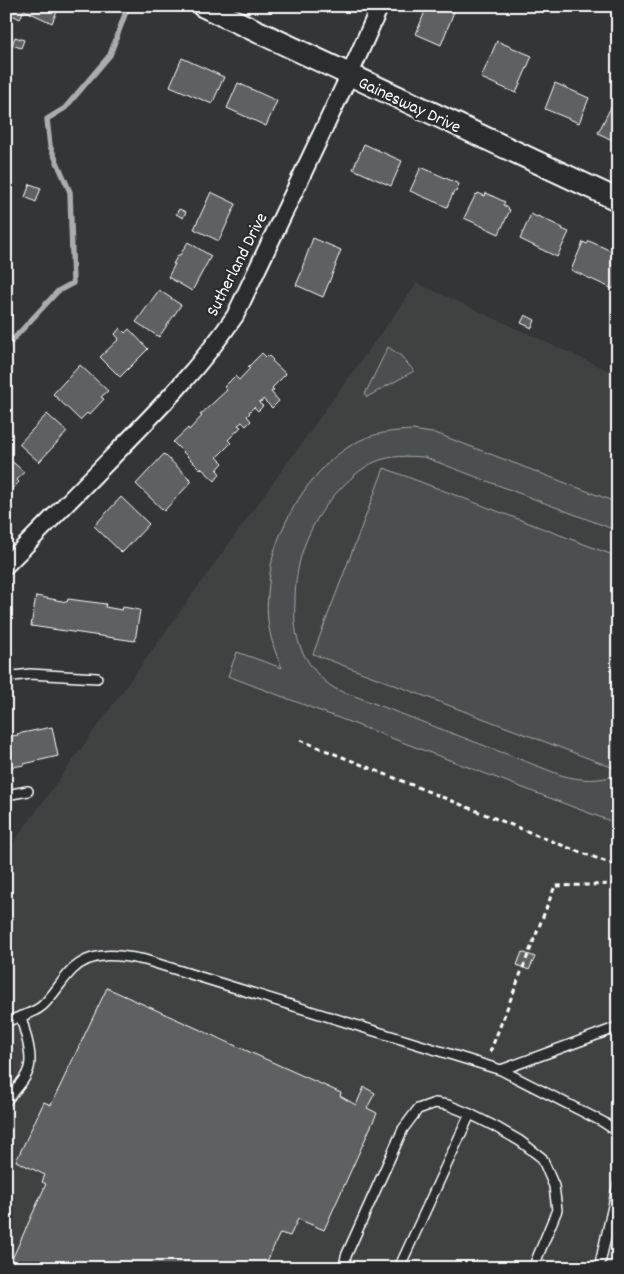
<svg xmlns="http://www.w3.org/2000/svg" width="624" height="1274" viewBox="0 0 624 1274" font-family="Dekko,sans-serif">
<rect width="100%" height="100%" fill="#333536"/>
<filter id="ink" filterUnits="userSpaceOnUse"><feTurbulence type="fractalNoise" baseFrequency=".02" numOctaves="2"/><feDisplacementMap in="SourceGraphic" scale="10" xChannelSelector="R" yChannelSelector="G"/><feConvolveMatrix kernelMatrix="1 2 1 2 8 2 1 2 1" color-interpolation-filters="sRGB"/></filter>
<g filter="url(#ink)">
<path fill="#404243" d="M 417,283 L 618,375 L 618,1268 L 6,1268 L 6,853 Z"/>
<path fill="#4c4f50" stroke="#a6a7a8" d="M 388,347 L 401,356 L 414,371 L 367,397 L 365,394 Z
M 413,430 L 438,434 L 618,503 L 618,531 L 424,457 C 408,456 391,455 375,462 C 363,467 352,477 342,487 C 310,520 295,557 295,603 C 294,619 295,636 302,651 C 309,665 321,680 334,688 C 340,691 346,693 352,695 L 561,775 C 582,781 597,781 618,775 L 618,824 L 228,676 L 237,652 L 282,668 C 275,653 270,637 268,621 C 267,612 267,603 268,594 C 269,581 270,569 273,556 C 285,512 318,460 361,440 C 378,432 395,431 413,430 Z
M 384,468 L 618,557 L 618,759 L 614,768 L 313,654 Z"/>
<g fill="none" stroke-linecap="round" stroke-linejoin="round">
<path stroke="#abacad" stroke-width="5.5" d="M 6,347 L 58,291 L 73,283 L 70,192 L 50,146 L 47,119 L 65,108 L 110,55 L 128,6"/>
</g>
<path fill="#5f6162" stroke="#fff" d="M 6,6 L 59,6 L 52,23 L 24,10 L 20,19 L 6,12 Z
M 427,6 L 448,6 L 455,9 L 441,45 L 416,34 Z
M 15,37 L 24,40 L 21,48 L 12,45 Z
M 497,41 L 532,56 L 516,93 L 481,78 Z
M 182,58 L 224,77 L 212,104 L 170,86 Z
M 238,83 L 277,101 L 266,126 L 227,108 Z
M 555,83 L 589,98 L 579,123 L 545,109 Z
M 611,107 L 617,109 L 618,107 L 618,143 L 598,133 Z
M 364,144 L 402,161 L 391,186 L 353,169 Z
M 421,167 L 459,184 L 456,192 L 454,191 L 447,207 L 410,191 Z
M 30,184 L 41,188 L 36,202 L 25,197 Z
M 211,192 L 236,204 L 219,241 L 194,229 Z
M 478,193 L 485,196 L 486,193 L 505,202 L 503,205 L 509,208 L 508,209 L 510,210 L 499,234 L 464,218 L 476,194 L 477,195 Z
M 179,209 L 186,212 L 183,218 L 176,214 Z
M 531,214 L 537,217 L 538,216 L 563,228 L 562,229 L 569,232 L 557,257 L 520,239 Z
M 313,238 L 341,250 L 335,265 L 336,265 L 323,297 L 296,285 L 303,269 L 302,268 Z
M 589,241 L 618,254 L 618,278 L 613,289 L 571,270 L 583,242 L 587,244 Z
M 188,242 L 211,256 L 192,291 L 168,277 L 175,264 L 173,264 L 178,255 L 180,255 Z
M 159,290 L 181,305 L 159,337 L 136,322 Z
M 525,315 L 535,320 L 532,328 L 521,323 Z
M 120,328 L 125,333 L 129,329 L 148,349 L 120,377 L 100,357 L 119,339 L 115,334 Z
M 262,353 L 266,357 L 268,355 L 273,360 L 272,361 L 286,374 L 272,388 L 274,390 L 271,392 L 279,401 L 272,408 L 263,399 L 261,402 L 260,401 L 259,403 L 263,406 L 258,411 L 254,407 L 249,412 L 250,413 L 247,416 L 251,421 L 246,426 L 242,422 L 238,425 L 241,427 L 228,440 L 231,443 L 217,457 L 223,463 L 217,470 L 220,474 L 215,481 L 201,468 L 200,469 L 173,442 L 188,428 L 189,430 L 202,416 L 200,415 L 227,390 L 224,387 L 235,376 L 239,380 L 250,368 L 248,367 Z
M 80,365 L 108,391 L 101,397 L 104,399 L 89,415 L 87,413 L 80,420 L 53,394 Z
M 47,414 L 67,432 L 39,462 L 19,444 Z
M 164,454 L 192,481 L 164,511 L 136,484 Z
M 6,456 L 24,472 L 17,480 L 19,482 L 6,496 Z
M 121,497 L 149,524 L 122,553 L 94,526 Z
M 36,596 L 67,602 L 68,599 L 106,604 L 105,607 L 122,610 L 123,607 L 140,610 L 135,641 L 31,626 Z
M 52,727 L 58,756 L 24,764 L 24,765 L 6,768 L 6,737 L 18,735 L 17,734 Z
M 522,952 L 535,957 L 529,970 L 517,965 Z
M 107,988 L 341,1093 L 340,1096 L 356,1105 L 364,1087 L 375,1093 L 367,1108 L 377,1113 L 324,1230 L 298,1219 L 290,1236 L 280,1233 L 264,1268 L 8,1268 L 46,1184 L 42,1182 L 45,1175 L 16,1161 L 44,1102 L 51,1105 Z"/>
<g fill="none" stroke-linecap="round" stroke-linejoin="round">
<defs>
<path id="service" d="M 6,677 L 30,674 L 97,678
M 6,795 L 28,791
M 6,1022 C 17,1017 33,1014 42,1006 C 54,995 61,981 72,970 C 92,950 120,955 145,960 L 501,1070 L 603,1122 L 618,1132
M 501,1070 L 618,1027
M 6,1101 C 14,1091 26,1080 29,1068 C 33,1053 24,1031 21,1016
M 344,1268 L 346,1256 L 403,1129 L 418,1109 L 435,1103 L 448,1105 L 470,1114 L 494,1126 L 520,1141 L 542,1158 L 554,1186 L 557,1210 L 533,1268
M 399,1268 L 470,1114
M 599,1268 L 618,1184"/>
<path id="minor" d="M 6,565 C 43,528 79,491 116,453 C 158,410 201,366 235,316 L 349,76 L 380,6"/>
<path id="tertiary" d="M 203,6 L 618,200"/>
</defs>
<use href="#service" stroke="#fff" stroke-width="12"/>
<use href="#minor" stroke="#fff" stroke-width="20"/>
<use href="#tertiary" stroke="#fff" stroke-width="25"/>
<path stroke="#fff" stroke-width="3" stroke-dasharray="5 4" stroke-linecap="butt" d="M 300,740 L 569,848 L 618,866
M 490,1052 L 555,886 L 618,884"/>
<use href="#service" stroke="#2a2d2e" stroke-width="9"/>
<use href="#minor" stroke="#2a2d2e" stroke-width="16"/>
<use href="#tertiary" stroke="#2a2d2e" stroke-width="21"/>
</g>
</g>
<g text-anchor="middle" stroke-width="4.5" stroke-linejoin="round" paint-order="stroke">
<g font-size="18" fill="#fff" stroke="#2a2d2e">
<text transform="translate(410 104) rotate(25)" y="6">Gainesway Drive</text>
<text transform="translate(236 264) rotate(-63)" y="6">Sutherland Drive</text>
</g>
</g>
<rect width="624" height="1274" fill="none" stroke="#2a2d2e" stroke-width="25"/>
<rect x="12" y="12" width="599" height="1249" fill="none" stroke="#fff" stroke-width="2" filter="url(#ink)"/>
</svg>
